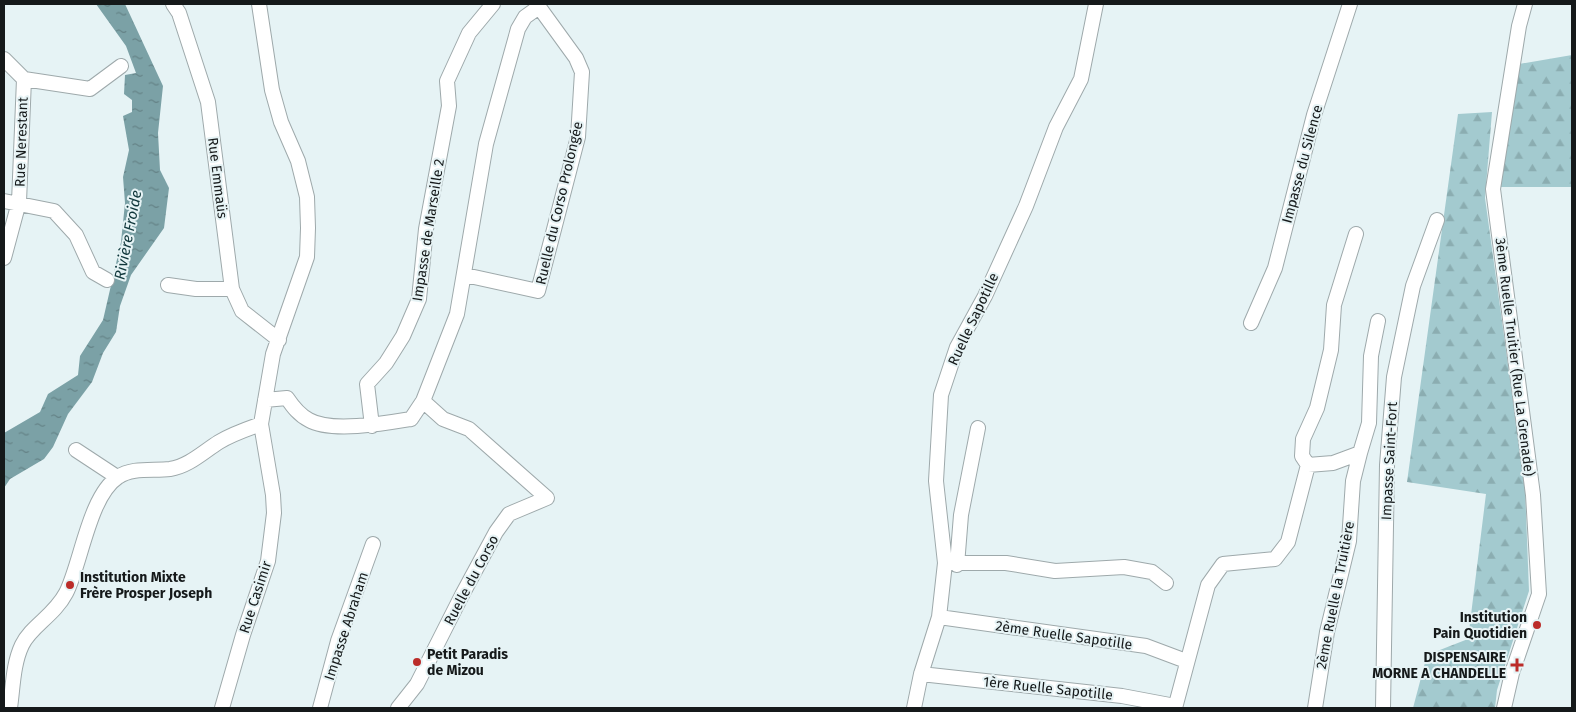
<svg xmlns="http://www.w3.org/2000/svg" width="1576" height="712" viewBox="0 0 1576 712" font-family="'Fira Sans',sans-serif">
<defs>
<pattern id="forest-firs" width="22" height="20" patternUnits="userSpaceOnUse" patternTransform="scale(1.25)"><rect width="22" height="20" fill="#a3cacf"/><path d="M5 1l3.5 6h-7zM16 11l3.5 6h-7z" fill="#8badb1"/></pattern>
<pattern id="water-ripples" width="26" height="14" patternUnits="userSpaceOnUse" patternTransform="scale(1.25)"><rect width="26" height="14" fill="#7ba1a6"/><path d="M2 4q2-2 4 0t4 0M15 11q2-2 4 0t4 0" fill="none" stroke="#648286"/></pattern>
</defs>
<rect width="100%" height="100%" fill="#e6f3f5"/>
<path fill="url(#forest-firs)" d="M 1572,55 L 1572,187 L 1500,187 L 1519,64 Z
M 1492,112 L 1485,198 L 1525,488 L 1529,591 L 1497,690 L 1495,708 L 1413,708 L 1427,655 L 1468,639 L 1486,494 L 1407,482 L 1458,114 Z"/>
<path fill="url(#water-ripples)" d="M 96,4 L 125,4 L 163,86 L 158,133 L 160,170 L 169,188 L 164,228 L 131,275 L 120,306 L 116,332 L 103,353 L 92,382 L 68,414 L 53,447 L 44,459 L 10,479 L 4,488 L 4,433 L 40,412 L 48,394 L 78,375 L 80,356 L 103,320 L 121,242 L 125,203 L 123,177 L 129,150 L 123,116 L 132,112 L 132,100 L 124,94 L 125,75 L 136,73 L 126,46 Z"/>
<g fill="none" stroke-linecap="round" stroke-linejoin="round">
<defs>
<path id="street" d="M 173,4 L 179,13 L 208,102 L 232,289 L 242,311 L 279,340
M 4,59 L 24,79 L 19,202 L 4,258
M 24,79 L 90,89 L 121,66
M 4,201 L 54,211 L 76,235 L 93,272 L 107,280
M 168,285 L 196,289 L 232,289
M 1251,323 L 1275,268 L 1314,115 L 1350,4
M 265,400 L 287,398 C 293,407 299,415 309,420 C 331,433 387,423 411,419 L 423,401 L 443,419 L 469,429 L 547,498 L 509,514 L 496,532 L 462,595 L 417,684 L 398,708
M 423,401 L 457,314 L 486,144 L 518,29 L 525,17 L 539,7 L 576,58 L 582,72 L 578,137 L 538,291 L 465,275
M 372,426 L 367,384 L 386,363 L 403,336 L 419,299 L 426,229 L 449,106 L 447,81 L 469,33 L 493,4
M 76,450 L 117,477
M 1308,465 L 1333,463 L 1360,453 L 1369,423 L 1371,356 L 1378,321
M 945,563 L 1006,563 L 1055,571 L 1124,567 L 1152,572 L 1166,583
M 957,565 L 961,515 L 978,428
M 939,617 L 1146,646 L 1186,661
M 921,674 L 1122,696 L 1175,706
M 10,708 C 13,687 13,664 22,645 C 31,626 54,616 66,593 C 81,564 89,496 118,477 C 132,467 153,471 170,469 C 189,466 203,452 219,442 C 232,434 247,429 261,424
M 222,708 L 243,635 L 268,561 L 274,513 L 273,495 L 261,424 L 273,354 L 307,257 L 308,228 L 307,197 L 298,161 L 281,122 L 272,90 L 259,4
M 320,708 L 338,641 L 373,544
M 914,708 L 921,674 L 939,617 L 945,563 L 936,481 L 941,395 L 957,347 L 985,296 L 1026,206 L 1056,127 L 1081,79 L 1096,4
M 1175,708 L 1208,585 L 1223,564 L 1275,559 L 1288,542 L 1308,465 L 1302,456 L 1303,439 L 1317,408 L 1331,350 L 1334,305 L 1356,234
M 1315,708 L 1327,632 L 1349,541 L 1353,481 L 1360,453
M 1383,708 L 1387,465 L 1394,377 L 1413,286 L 1437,220
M 1504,708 L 1512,673 L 1539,594 L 1533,495 L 1493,189 L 1519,26 L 1525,4"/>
</defs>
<use href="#street" stroke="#9ea9ab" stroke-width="16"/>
<use href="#street" stroke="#fff" stroke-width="14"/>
</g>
<g fill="#bb2c29" stroke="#e6f3f5" stroke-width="2">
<circle cx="70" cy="585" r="5"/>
<circle cx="1537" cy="625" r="5"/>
<circle cx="417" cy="662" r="5"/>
<path d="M1514.5 657.5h5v5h5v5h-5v5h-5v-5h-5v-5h5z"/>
</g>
<g text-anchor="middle" stroke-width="4" stroke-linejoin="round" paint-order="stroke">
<g font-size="14" fill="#15191a" stroke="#e6f3f5">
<text transform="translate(21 142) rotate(-88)" y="5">Rue Nerestant</text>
<text transform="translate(1302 164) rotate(-75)" y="5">Impasse du Silence</text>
<text transform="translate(218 178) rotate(83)" y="5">Rue Emmaüs</text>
<text transform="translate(559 203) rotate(-77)" y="5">Ruelle du Corso Prolongée</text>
<text transform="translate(428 230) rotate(-81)" y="5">Impasse de Marseille 2</text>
<text transform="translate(973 319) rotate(-65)" y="5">Ruelle Sapotille</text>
<text transform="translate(1515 357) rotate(83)" y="5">3ème Ruelle Truitier (Rue La Grenade)</text>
<text transform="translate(1389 461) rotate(-87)" y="5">Impasse Saint-Fort</text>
<text transform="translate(471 580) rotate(-62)" y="5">Ruelle du Corso</text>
<text transform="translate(1335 595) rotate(-79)" y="5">2ème Ruelle la Truitière</text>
<text transform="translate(255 597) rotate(-72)" y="5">Rue Casimir</text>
<text transform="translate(346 626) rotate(-72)" y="5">Impasse Abraham</text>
<text transform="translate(1064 635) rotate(8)" y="5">2ème Ruelle Sapotille</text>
<text transform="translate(1048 688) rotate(6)" y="5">1ère Ruelle Sapotille</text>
</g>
<g font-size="14" font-weight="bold" fill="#15191a" stroke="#e6f3f5" text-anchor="start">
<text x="80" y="582">Institution Mixte<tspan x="80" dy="16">Frère Prosper Joseph</tspan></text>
<text x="1527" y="622" text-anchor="end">Institution<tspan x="1527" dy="16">Pain Quotidien</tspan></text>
<text x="427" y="659">Petit Paradis<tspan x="427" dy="16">de Mizou</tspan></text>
<text x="1506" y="662" text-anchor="end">DISPENSAIRE<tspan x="1506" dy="16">MORNE A CHANDELLE</tspan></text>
</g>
<g font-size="15" font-style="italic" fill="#10373b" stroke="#e6f3f5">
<text transform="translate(128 235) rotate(-79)" y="5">Rivière Froide</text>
</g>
</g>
<rect width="1576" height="712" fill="none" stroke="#15191a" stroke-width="10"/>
</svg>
